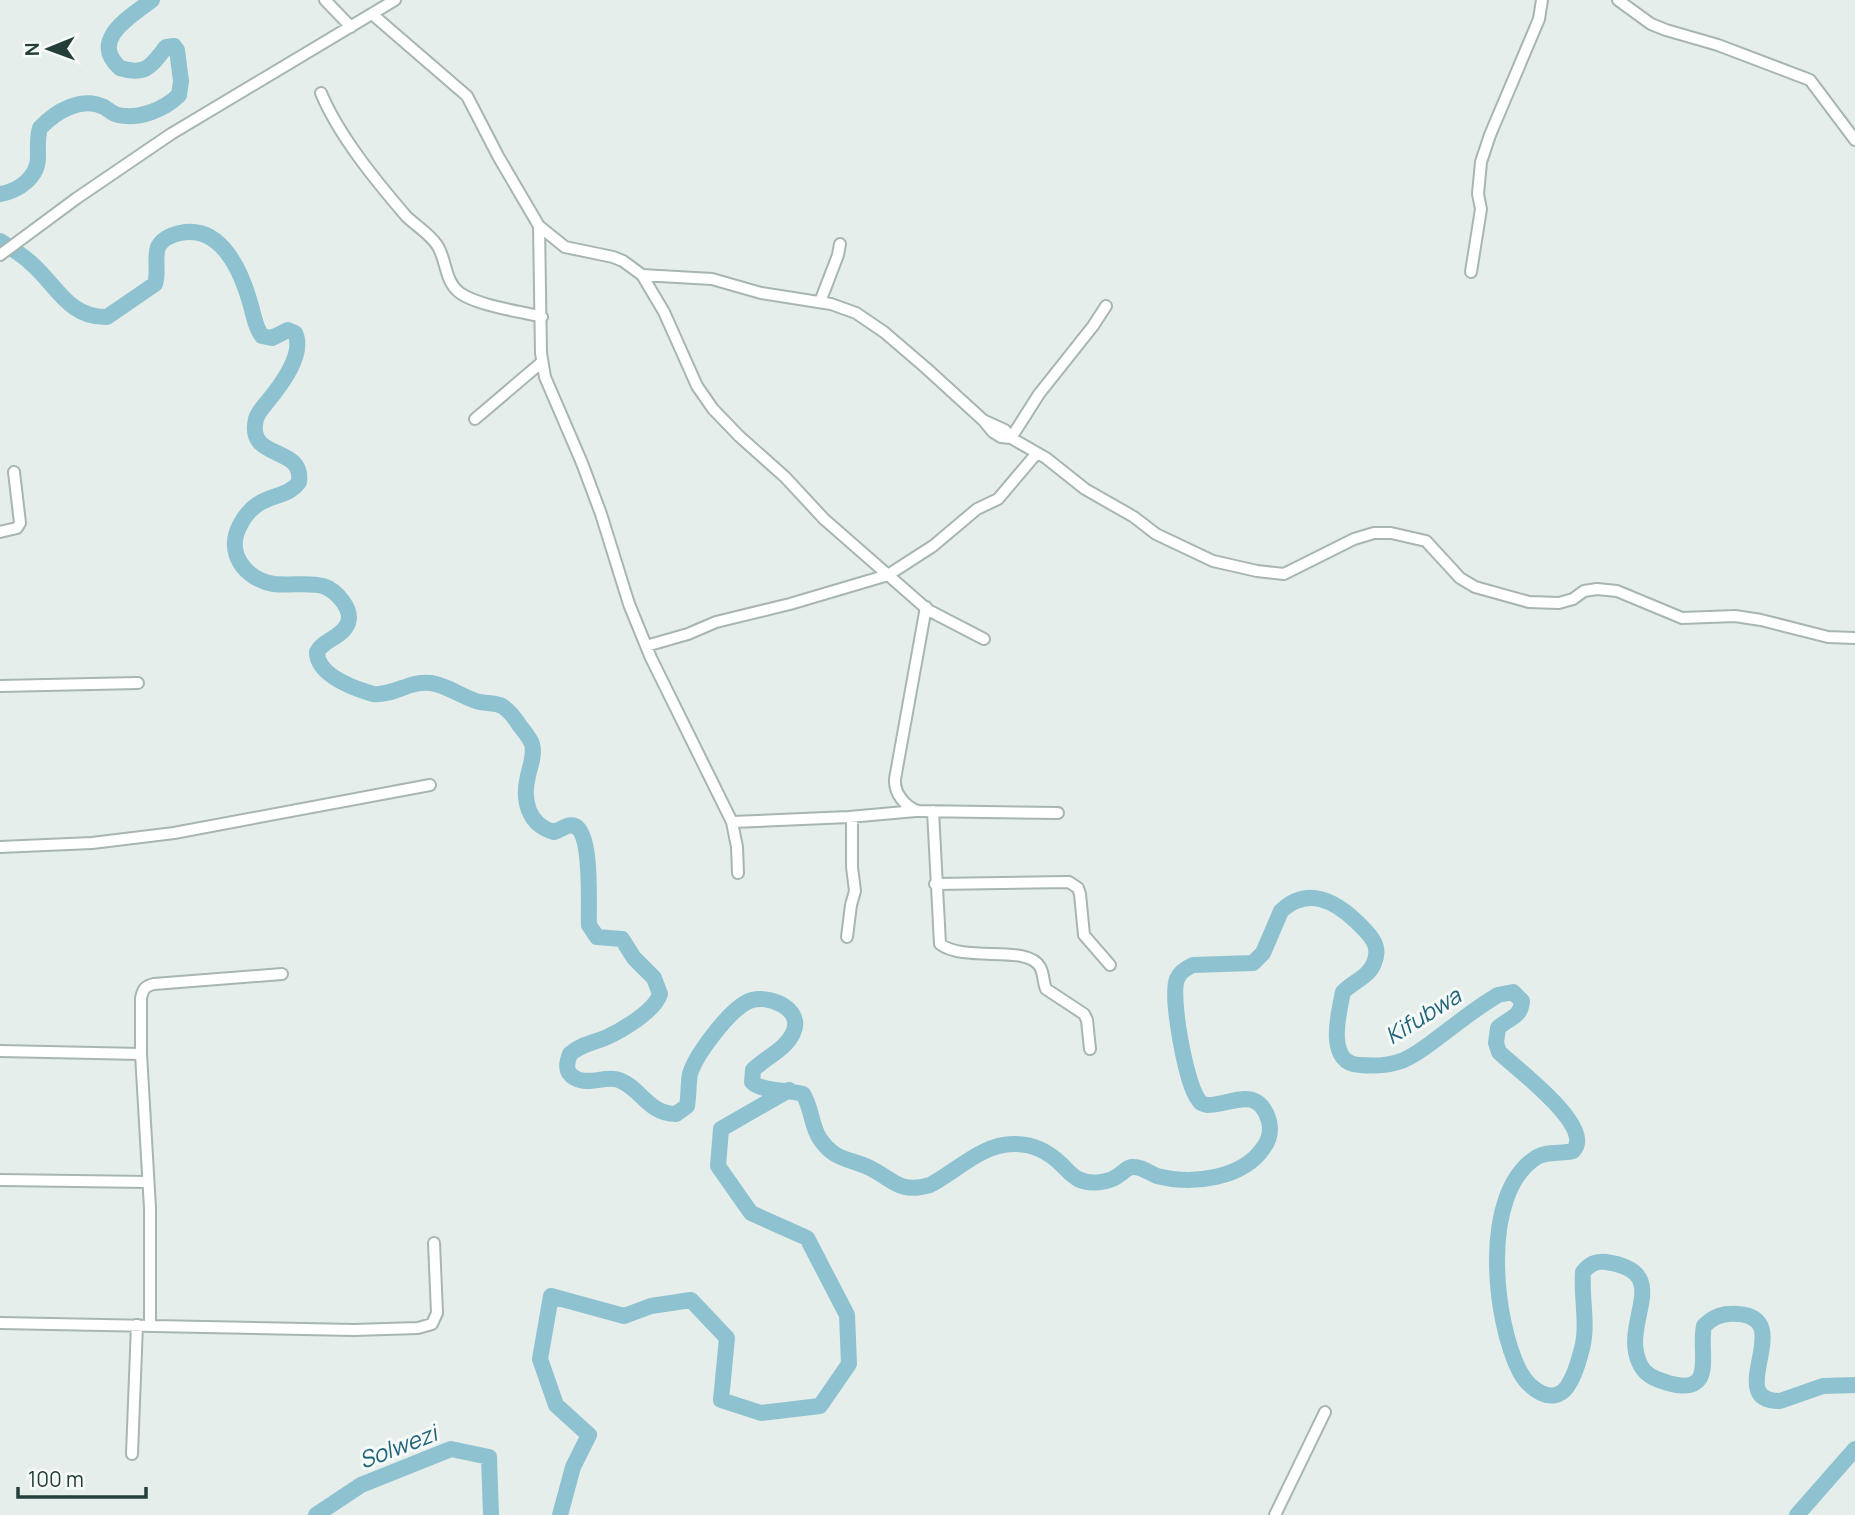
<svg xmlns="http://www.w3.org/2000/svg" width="1855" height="1515" viewBox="0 0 1855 1515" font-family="Manrope,sans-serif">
<rect width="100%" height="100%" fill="#e5eeea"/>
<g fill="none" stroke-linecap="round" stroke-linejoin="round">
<path stroke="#8fc2d0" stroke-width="16" d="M 0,194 C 19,191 38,177 38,157 C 38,147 37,137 40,128 C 56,111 82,96 104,107 C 109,110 113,114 118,115 C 139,120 165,109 179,95 L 181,81 L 177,50 L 174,46 L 166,47 C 151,66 146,76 120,68 C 89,40 130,17 152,0
M 0,241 C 11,248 23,255 32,264 C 57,286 69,318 107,317 L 155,284 C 159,272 154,259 158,247 C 162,239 171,235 180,233 C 222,224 242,273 251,306 C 254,316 255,327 262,336 L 272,338 L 288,330 L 295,333 C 305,354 281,385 268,401 C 264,406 258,412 256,419 C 246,462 304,444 299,482 C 285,502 258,490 240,525 C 225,553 245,579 274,584 C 290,586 308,582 323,586 C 336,590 353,609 348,623 C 342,638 324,639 317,652 C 317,675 353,688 373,694 C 393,696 411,680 431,683 C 446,685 461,696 476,701 C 484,704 494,702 502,706 C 510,711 515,718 520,726 C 524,731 530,738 532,744 C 535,755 530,766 528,776 C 522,800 528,825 554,832 C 561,830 568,823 575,826 C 593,835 588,906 589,925 L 597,937 L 622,939 L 634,958 L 654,978 L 660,994 C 655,1011 621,1031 605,1038 C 592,1043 580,1045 570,1054 C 566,1064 565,1073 575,1078 C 588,1086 606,1075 619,1080 C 641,1088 648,1114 676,1114 L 687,1106 C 689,1095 688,1084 690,1074 C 696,1054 729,1011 747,1002 C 765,992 805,1008 793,1033 C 786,1049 765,1058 753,1070 L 752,1082 C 761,1092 788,1089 803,1094 C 812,1108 811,1126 820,1139 C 835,1161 849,1158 870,1168 C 894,1180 899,1194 930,1185 C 957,1171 983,1143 1015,1144 C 1033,1144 1049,1152 1062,1165 C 1067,1170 1072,1176 1078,1179 C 1090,1185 1109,1183 1119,1175 C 1124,1172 1126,1168 1132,1167 C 1141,1166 1149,1173 1157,1176 C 1192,1185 1243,1179 1264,1147 C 1270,1139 1271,1130 1269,1121 C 1258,1084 1231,1105 1207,1105 C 1201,1103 1201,1104 1198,1099 C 1186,1083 1170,997 1177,979 C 1180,972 1186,968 1193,965 L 1253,963 L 1263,953 L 1281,911 C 1308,886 1335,901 1357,922 C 1369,934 1382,945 1374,963 C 1369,977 1352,982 1343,992 C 1338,1015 1326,1064 1360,1065 C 1373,1066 1386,1066 1398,1062 C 1410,1059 1421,1050 1431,1043 C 1453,1027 1474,1009 1498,995 L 1513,992 L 1522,1001 C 1521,1018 1508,1018 1498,1028 L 1496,1043 L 1499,1052 C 1515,1068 1596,1127 1573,1151 C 1561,1154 1547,1151 1537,1157 C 1479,1193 1494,1322 1520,1372 C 1529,1388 1552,1407 1567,1387 C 1574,1377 1578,1364 1581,1352 C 1589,1327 1581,1299 1583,1272 C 1590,1264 1595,1261 1606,1262 C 1675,1272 1621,1321 1639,1362 C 1644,1375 1655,1379 1668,1383 C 1718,1397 1698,1352 1704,1326 C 1714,1316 1723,1313 1738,1314 C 1798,1318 1722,1402 1780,1401 L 1823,1386 L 1855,1385
M 316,1515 L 361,1485 L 451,1449 L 489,1457 L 491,1515
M 560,1515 L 573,1467 L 589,1435 L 556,1405 L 540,1359 L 551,1296 L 624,1316 L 651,1306 L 691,1300 L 727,1338 L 721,1400 L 761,1413 L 820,1406 L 849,1364 L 847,1315 L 807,1238 L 751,1213 L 718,1166 L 721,1129 L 789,1090
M 1797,1515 L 1855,1449"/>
<defs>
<path id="minor" d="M 325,0 L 351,27
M 1618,0 L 1651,24 L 1666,30 L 1718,45 L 1810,80 L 1855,140
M 372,14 L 467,96 L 498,156 L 539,226 L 565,247 L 613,257 L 623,261 L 642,275 L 664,312 L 697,386 L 713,409 L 739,436 L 785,477 L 824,519 L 928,610 L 984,639
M 321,93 C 339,136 376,181 406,216 C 416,226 429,233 437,245 C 447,260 444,281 460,293 C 479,306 519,311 542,317
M 539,226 L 541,353 L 545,377 L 582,463 L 601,514 L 629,604 L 651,658 L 732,822 L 737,847 L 738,873
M 0,255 L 77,198 L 171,134 L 395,0
M 1471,272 L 1481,209 L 1478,194 L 1481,162 L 1490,135 L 1539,19 L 1542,0
M 642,275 L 712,279 L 761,293 L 831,304 L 856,313 L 884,332 L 926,368 L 983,420 L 993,432 L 1001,437 L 1011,438
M 820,302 L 838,255 L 840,244
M 475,419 L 542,362
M 983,420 L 1005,430 L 1011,438 L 1046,458 L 1085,489 L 1134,517 L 1156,534 L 1213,561 L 1257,571 L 1284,574 L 1354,539 L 1374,533 L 1391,533 L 1426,541 L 1460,578 L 1475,587 L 1529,602 L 1559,603 L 1573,599 L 1584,591 L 1597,589 L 1617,591 L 1682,618 L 1735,616 L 1761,620 L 1828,637 L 1855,638
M 1011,438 L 1039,394 L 1093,326 L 1106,306
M 0,532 L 17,528 L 20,523 L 14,472
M 926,607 L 895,779 C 894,793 905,807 918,811 L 1058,813
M 646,646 L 688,634 L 716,622 L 790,604 L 888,575 L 933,546 L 977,509 L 998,499 L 1037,453
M 0,686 L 138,683
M 933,811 L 940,944 C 965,963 1028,944 1040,967 C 1044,974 1043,982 1046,989 L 1084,1014 L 1087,1020 L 1090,1049
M 732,822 L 849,817 L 916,811
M 0,847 L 92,843 L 174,833 L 430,785
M 935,884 L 1069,882 L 1078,888 L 1080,894 L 1084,935 L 1110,965
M 847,937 L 851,905 L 855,891 L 852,867 L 852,817
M 0,1051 L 141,1054
M 0,1180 L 148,1182
M 0,1323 L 354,1330 L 418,1328 L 432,1324 L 437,1313 L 434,1243
M 150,1326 L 150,1208 L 141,1054 L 141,998 C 143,989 145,986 154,984 L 282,974
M 132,1454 L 137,1325
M 1275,1515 L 1325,1412"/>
</defs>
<use href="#minor" stroke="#a7b6b1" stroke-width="14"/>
<use href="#minor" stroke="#fff" stroke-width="10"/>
</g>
<g text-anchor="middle" stroke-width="6" stroke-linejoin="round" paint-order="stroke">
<g font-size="23" font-style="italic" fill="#20657a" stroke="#f6faf8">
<text transform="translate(1423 1016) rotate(-32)" y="8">Kifubwa</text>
<text transform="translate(398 1447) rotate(-21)" y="8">Solwezi</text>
</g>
</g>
<g transform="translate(49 49) rotate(269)" stroke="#f6faf8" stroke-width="5" paint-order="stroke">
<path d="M0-5L12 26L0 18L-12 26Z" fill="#243f39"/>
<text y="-10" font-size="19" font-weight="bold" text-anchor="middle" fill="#243f39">N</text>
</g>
<path d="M18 1487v10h128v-10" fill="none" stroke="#243f39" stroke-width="3.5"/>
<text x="28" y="1487" font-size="21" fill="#243f39" stroke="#f6faf8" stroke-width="5" paint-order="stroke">100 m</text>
</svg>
